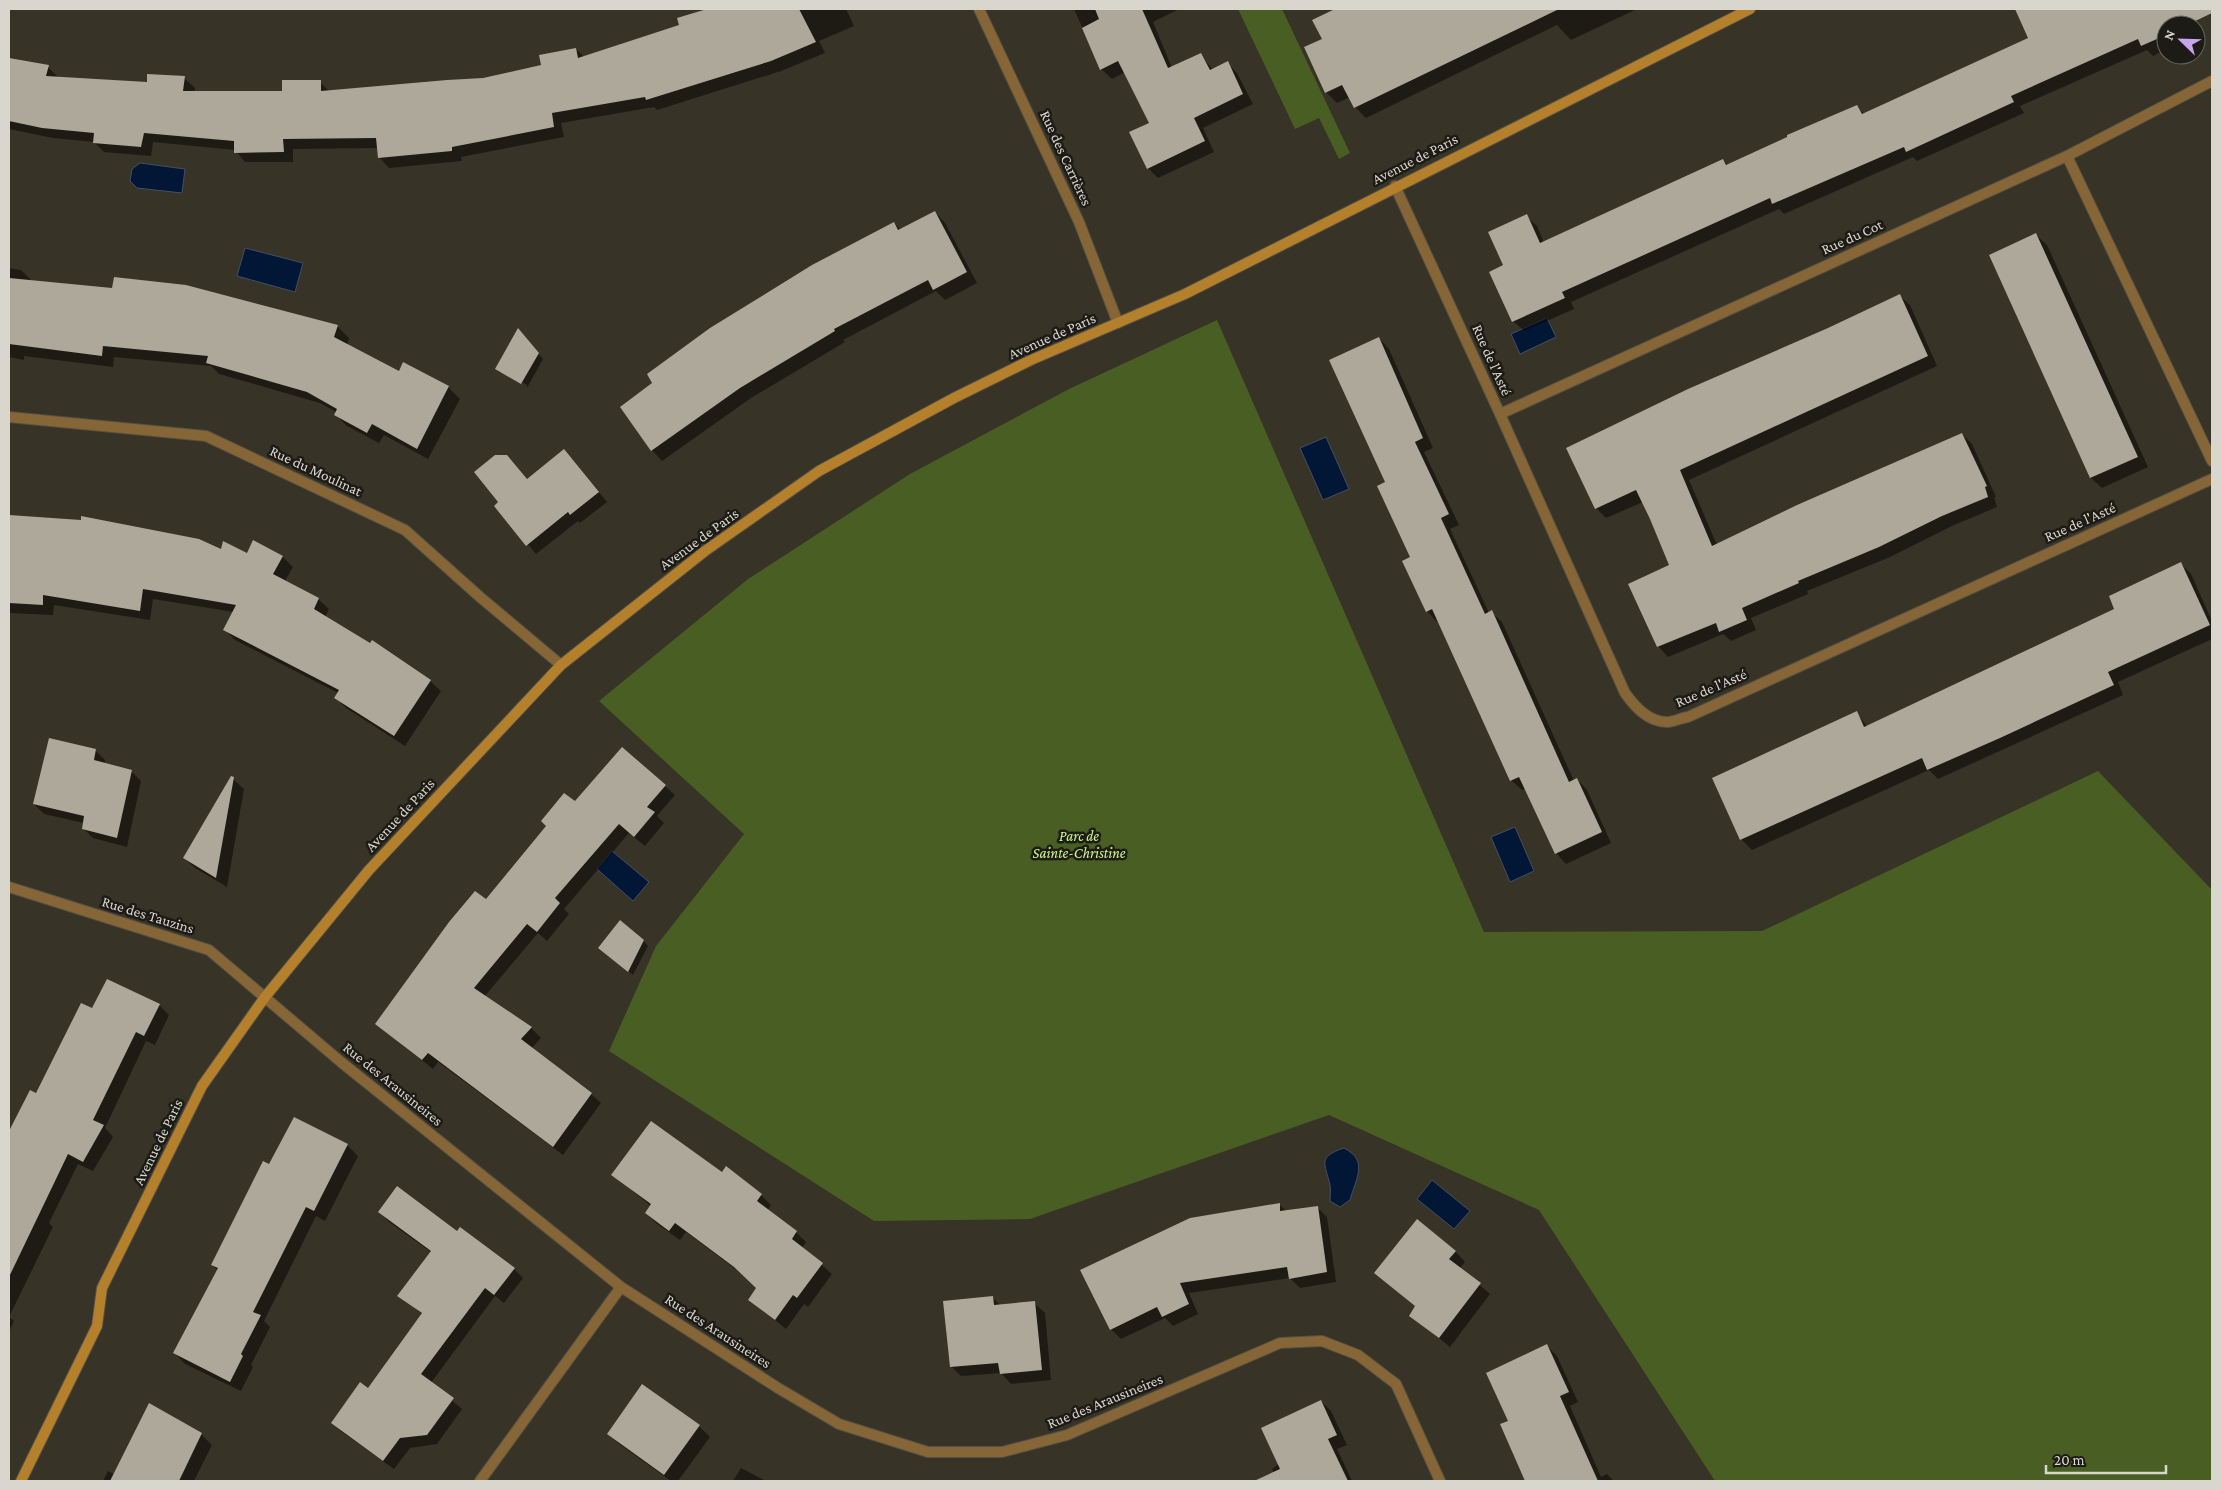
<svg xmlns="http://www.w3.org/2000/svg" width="2221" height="1490" viewBox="0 0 2221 1490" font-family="'Crimson Pro',serif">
<rect width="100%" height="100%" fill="#373326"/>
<path fill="#485e23" d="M 1238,9 L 1282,9 L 1350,153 L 1339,159 L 1319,118 L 1295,129 Z
M 1217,320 L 1484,932 L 1762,931 L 2098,771 L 2212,890 L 2212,1481 L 1715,1481 L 1539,1210 L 1329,1115 L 1030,1219 L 874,1221 L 609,1051 L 656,946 L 744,834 L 599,701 L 748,579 L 910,474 L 1069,389 Z"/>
<path fill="#021736" stroke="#425064" d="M 140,163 L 185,169 L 182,193 L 137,188 L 130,181 L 132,169 Z
M 245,248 L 303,263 L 295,292 L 237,276 Z
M 1547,318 L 1556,337 L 1520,354 L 1511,334 Z
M 1326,437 L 1349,489 L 1323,500 L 1300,448 Z
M 1515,827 L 1534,871 L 1510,882 L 1491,837 Z
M 612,851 L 649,882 L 633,901 L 597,869 Z
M 1344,1148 C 1369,1161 1356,1178 1350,1200 L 1340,1207 L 1330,1201 C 1330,1196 1331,1190 1330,1185 C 1325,1163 1317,1157 1344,1148 Z
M 1432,1180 L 1470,1211 L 1454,1229 L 1417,1199 Z"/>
<path fill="#0007" d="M 738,9 L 846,9 L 854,26 L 819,41 L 825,53 L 781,71 L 657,110 L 654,107 L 561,123 L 564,137 L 461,157 L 462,161 L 389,168 L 379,157 L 378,148 L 293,149 L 293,162 L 245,162 L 235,150 L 153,142 L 151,156 L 104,152 L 94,142 L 53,138 L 9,129 L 9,59 L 48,67 L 58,77 L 148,84 L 184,78 L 195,88 L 194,92 L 283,92 L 320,82 L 330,92 L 483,80 L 542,66 L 576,49 L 584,57 L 701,25 Z
M 1074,9 L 1179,9 L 1153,22 L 1172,68 L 1200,54 L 1213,70 L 1227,63 L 1237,73 L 1253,104 L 1203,128 L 1214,152 L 1158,178 L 1148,168 L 1151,124 L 1125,72 L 1112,79 L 1101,69 Z
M 1337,9 L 1637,9 L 1571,40 L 1557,25 L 1366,118 L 1355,107 L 1350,97 L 1337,103 L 1326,92 L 1324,40 L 1314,20 Z
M 2026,9 L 2171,9 L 2178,25 L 2166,25 L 2166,49 L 2153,56 L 2147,50 L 2020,106 L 2024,113 L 1917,161 L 1913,157 L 1784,214 L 1779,209 L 1571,302 L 1574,309 L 1524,331 L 1513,321 L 1505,266 L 1526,216 L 1537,226 L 1544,243 L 1723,160 L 1728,165 L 1857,107 L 1864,114 L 2030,38 L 2022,21 Z
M 935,212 L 945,223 L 977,283 L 945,300 L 936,291 L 843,340 L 845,342 L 751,398 L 662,461 L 652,450 L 622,407 L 894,223 L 901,230 Z
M 2036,235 L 2047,245 L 2148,467 L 2102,488 L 2091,478 L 1991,256 Z
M 9,268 L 21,270 L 33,282 L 114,289 L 185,286 L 338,327 L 349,338 L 347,345 L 399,373 L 448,387 L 460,399 L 428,459 L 384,435 L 379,443 L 347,426 L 335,414 L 336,412 L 320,403 L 219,374 L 211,366 L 114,357 L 113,367 L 24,356 L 24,360 L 9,357 Z
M 1899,295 L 1910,305 L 1937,366 L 1689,480 L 1717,545 L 1962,434 L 1972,444 L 1996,497 L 1994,497 L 1997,507 L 1952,526 L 1890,557 L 1807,591 L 1808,594 L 1751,618 L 1756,630 L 1731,641 L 1723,634 L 1668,657 L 1658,646 L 1671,565 L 1643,502 L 1606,518 L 1596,508 L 1828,329 Z
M 523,335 L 543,359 L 527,388 L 527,385 L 500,371 L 500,373 L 496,369 Z
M 1379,338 L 1389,349 L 1433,448 L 1424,452 L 1459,525 L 1450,529 L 1489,613 L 1491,612 L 1502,622 L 1574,781 L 1577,779 L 1587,790 L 1611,843 L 1566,864 L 1556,853 L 1526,789 L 1522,790 L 1511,780 L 1439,621 L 1437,622 L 1427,611 L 1412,558 L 1386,483 Z
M 564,450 L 607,502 L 580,523 L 578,521 L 536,554 L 495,506 Z
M 9,517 L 82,521 L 222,550 L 283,557 L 293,567 L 285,581 L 318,599 L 329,609 L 325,617 L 430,681 L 441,691 L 405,746 L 346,708 L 335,697 L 338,693 L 235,640 L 225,630 L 234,612 L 153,599 L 150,620 L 54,605 L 53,615 L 9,613 Z
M 2181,564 L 2191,574 L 2212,621 L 2212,639 L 2118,682 L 2123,695 L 1938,779 L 1929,770 L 1752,850 L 1741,839 L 1856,713 L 1868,727 L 2116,609 Z
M 95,750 L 105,760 L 105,764 L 131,771 L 141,781 L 127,847 L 93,838 L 83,828 L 84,823 L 44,814 L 34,804 Z
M 233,779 L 244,789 L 227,887 L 195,868 L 184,858 Z
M 665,786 L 675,795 L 657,816 L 664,823 L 645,846 L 629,833 L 564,909 L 569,914 L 547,941 L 538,933 L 484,997 L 531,1028 L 541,1038 L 531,1049 L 591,1094 L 601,1103 L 563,1155 L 438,1062 L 433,1069 L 376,1024 L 575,802 Z
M 643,940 L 648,946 L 633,975 L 605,953 Z
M 159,1005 L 169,1015 L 155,1045 L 146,1041 L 105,1128 L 113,1137 L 93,1171 L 78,1164 L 49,1223 L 53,1227 L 9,1317 L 14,1321 L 9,1332 L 9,1143 L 36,1094 L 92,1010 Z
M 294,1118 L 347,1145 L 358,1156 L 325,1221 L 316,1216 L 264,1321 L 270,1327 L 251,1365 L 253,1367 L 241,1391 L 185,1364 L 175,1353 L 218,1270 L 212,1265 L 270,1165 Z
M 722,1174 L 761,1195 L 771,1205 L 767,1211 L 796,1232 L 806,1242 L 802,1248 L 832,1274 L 808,1307 L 804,1304 L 786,1329 L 749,1299 L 757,1288 L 746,1277 L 686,1232 L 680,1240 L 656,1223 L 646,1213 L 651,1206 L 613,1175 Z
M 1279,1204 L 1287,1212 L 1317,1207 L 1327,1217 L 1336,1282 L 1300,1288 L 1290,1278 L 1189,1293 L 1198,1314 L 1173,1326 L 1165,1318 L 1121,1339 L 1111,1329 Z
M 380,1212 L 457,1233 L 514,1269 L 523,1278 L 504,1303 L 495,1296 L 431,1383 L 462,1409 L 437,1444 L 410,1448 L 394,1469 L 342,1432 L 333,1423 L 368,1390 L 422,1314 L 399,1295 L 431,1252 L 389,1222 Z
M 1455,1251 L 1465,1262 L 1460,1268 L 1490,1294 L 1450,1347 L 1411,1315 L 1416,1307 L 1376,1273 Z
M 993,1298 L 1001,1306 L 1034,1303 L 1045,1313 L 1051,1380 L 1011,1384 L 1001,1373 L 961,1376 L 951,1366 Z
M 1547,1346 L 1557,1356 L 1578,1402 L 1570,1406 L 1601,1477 L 1607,1474 L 1614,1481 L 1539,1481 L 1510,1421 Z
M 642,1386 L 699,1426 L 710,1437 L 678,1481 L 671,1481 L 619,1444 L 609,1434 Z
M 1321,1401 L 1331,1411 L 1347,1445 L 1337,1449 L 1352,1481 L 1277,1481 L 1272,1469 L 1279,1464 Z
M 150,1405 L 201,1434 L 212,1445 L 194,1481 L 103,1481 L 108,1471 L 115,1475 Z
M 741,1468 L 766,1481 L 733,1481 Z"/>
<path fill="#ada899" d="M 707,9 L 799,9 L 816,42 L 771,61 L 646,100 L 645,97 L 552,113 L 554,127 L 452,147 L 452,151 L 378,158 L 376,138 L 283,139 L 284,152 L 234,153 L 234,141 L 144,133 L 141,147 L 93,143 L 94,133 L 42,128 L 9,121 L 9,58 L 49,65 L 46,76 L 147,82 L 147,74 L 185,76 L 183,91 L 282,91 L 282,80 L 321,80 L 321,91 L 447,80 L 483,78 L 541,65 L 539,55 L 576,48 L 578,58 L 679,25 L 677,18 Z
M 1095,9 L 1142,9 L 1168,68 L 1201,53 L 1210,70 L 1228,61 L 1243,94 L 1194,118 L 1205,141 L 1147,169 L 1129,132 L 1149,123 L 1118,61 L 1100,70 L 1082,28 L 1099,19 Z
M 1335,9 L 1559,9 L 1354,108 L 1342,85 L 1325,93 L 1304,47 L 1322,39 L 1312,20 Z
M 2015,9 L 2212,9 L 2212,13 L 2187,25 L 2166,25 L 2166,35 L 2141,46 L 2138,39 L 2011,96 L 2014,102 L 1906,152 L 1904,147 L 1772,204 L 1770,198 L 1562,292 L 1565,298 L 1512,322 L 1489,272 L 1503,265 L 1488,232 L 1527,214 L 1540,243 L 1723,159 L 1726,165 L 1787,137 L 1787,135 L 1857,105 L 1862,114 L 2028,38 Z
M 935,211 L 967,272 L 933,290 L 928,280 L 834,329 L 835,331 L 740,388 L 651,451 L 620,407 L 652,383 L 647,374 L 710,328 L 812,265 L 894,222 L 898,230 Z
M 2036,233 L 2138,457 L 2090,478 L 1989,255 Z
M 114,277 L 186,285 L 338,325 L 334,337 L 399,371 L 403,362 L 449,386 L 417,449 L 372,424 L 367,433 L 334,415 L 337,409 L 307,392 L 206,363 L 208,356 L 103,346 L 102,356 L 9,344 L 9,278 L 112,288 Z
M 1900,294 L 1928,356 L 1680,470 L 1712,546 L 1797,505 L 1962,433 L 1987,486 L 1985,487 L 1988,497 L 1942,516 L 1879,547 L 1798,581 L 1799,583 L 1742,608 L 1747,620 L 1719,632 L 1716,623 L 1657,647 L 1628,584 L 1669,565 L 1650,519 L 1636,490 L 1595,509 L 1566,448 L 1688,389 L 1828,328 Z
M 518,328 L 539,353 L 521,384 L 495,369 Z
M 1379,337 L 1423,438 L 1415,442 L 1449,514 L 1441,518 L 1485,614 L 1492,610 L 1569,782 L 1577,778 L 1602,832 L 1555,854 L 1519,777 L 1510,781 L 1432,609 L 1426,612 L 1402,561 L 1410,557 L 1377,486 L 1385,482 L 1329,360 Z
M 564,449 L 599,492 L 570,515 L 568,512 L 526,546 L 494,506 L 498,502 L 474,472 L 495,455 L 507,455 L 527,479 Z
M 9,515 L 81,520 L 81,516 L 199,539 L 221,549 L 223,541 L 247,553 L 253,540 L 283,556 L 273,574 L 319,598 L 314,609 L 370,643 L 372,640 L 431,680 L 394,736 L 334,698 L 339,690 L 223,630 L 236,605 L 143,589 L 140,611 L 43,595 L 43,605 L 9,603 Z
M 2181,562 L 2210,625 L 2108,672 L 2114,685 L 2000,738 L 1927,770 L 1922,758 L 1740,840 L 1712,778 L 1857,711 L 1864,727 L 2114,609 L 2109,596 Z
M 49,738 L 96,749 L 94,760 L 132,770 L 117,838 L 82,829 L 84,816 L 33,804 Z
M 622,747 L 666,785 L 647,807 L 655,812 L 634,837 L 619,824 L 555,898 L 560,903 L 537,932 L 527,924 L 474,988 L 532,1027 L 521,1039 L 592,1093 L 553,1147 L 428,1053 L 422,1060 L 375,1024 L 449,922 L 475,891 L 486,899 L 546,826 L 541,821 L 564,793 L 575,801 Z
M 231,776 L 234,777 L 216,878 L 183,858 Z
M 620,920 L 644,940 L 628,972 L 598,948 Z
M 107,979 L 160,1004 L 144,1036 L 136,1032 L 93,1120 L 104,1125 L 83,1162 L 68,1154 L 9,1277 L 9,1131 L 30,1090 L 36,1093 L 81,1003 L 92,1008 Z
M 294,1117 L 348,1144 L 314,1211 L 306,1207 L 253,1312 L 261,1315 L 241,1354 L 243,1356 L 230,1382 L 173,1353 L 218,1268 L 211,1265 L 263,1161 L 269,1164 Z
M 651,1121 L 722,1172 L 726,1166 L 762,1194 L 757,1201 L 797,1231 L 792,1239 L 823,1263 L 797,1298 L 793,1295 L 775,1320 L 748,1300 L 756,1288 L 734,1267 L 675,1223 L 669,1231 L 645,1213 L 651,1204 L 611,1175 Z
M 397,1186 L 457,1231 L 460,1227 L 515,1268 L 494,1295 L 485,1288 L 421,1374 L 454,1398 L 427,1435 L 400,1438 L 383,1461 L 331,1423 L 360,1382 L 368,1388 L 422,1313 L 397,1296 L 431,1251 L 378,1212 Z
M 1280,1203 L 1280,1211 L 1318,1206 L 1327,1272 L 1289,1279 L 1287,1267 L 1180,1283 L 1189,1304 L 1162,1317 L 1157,1307 L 1110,1330 L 1080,1270 L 1190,1218 Z
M 1417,1219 L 1456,1251 L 1449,1259 L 1481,1283 L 1439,1338 L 1409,1316 L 1415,1306 L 1374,1273 Z
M 993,1296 L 994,1305 L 1035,1301 L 1042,1370 L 1000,1374 L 998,1363 L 950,1367 L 943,1301 Z
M 1547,1344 L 1569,1392 L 1560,1396 L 1598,1481 L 1525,1481 L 1500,1424 L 1508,1421 L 1486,1373 Z
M 642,1384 L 700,1425 L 664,1475 L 607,1434 Z
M 1321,1400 L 1337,1435 L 1328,1439 L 1348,1481 L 1254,1481 L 1280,1469 L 1261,1428 Z
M 149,1403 L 202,1433 L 179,1481 L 110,1481 Z"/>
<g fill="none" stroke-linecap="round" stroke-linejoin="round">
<defs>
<path id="street" d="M 979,9 L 1079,222 L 1118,323
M 2067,156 L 2212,461
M 1395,186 L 1500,414 L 1625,693 C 1635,707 1649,723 1668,722 C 1675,721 1682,718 1688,717 L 2212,479
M 1500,414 L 2067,156 L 2212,81
M 9,417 L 206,436 L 405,530 L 480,597 L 561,665
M 9,887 L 209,950 L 341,1062 L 621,1287 L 778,1388 L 839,1424 L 928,1452 L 1002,1452 L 1067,1435 L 1280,1343 L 1322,1341 L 1358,1355 L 1396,1384 L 1440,1481
M 480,1481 L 621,1287"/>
<path id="secondary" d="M 21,1481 L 97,1326 L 102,1288 L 202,1086 L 265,997 L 369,870 L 561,665 L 705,551 L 819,471 L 954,398 L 1031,360 L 1185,294 L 1750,9"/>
</defs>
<use href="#street" stroke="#545044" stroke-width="12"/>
<use href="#secondary" stroke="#545044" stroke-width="12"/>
<use href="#street" stroke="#866636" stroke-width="10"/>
<use href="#secondary" stroke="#b4802c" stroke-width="10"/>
</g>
<g text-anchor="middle" stroke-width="5" stroke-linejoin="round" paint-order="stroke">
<g font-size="15" fill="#d9d6ce" stroke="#1d1b15">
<text transform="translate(1066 158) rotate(65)" y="5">Rue des Carrières</text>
<text transform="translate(1415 159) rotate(-27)" y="5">Avenue de Paris</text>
<text transform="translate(1852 237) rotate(-24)" y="5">Rue du Cot</text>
<text transform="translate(1052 336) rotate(-24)" y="5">Avenue de Paris</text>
<text transform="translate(1492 360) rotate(66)" y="5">Rue de l'Asté</text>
<text transform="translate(316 471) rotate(25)" y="5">Rue du Moulinat</text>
<text transform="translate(2080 522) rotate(-24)" y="5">Rue de l'Asté</text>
<text transform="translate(699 539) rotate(-36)" y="5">Avenue de Paris</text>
<text transform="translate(1711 688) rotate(-23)" y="5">Rue de l'Asté</text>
<text transform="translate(400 815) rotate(-47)" y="5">Avenue de Paris</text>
<text transform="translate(148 915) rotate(17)" y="5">Rue des Tauzins</text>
<text transform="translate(393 1084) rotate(39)" y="5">Rue des Arausineires</text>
<text transform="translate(158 1142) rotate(-64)" y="5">Avenue de Paris</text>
<text transform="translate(718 1331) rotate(33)" y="5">Rue des Arausineires</text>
<text transform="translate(1105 1401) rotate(-22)" y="5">Rue des Arausineires</text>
</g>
<g font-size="15" font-style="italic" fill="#caf58b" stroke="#1d1b15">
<text x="1079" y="841">Parc de<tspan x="1079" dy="17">Sainte-Christine</tspan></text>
</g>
</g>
<rect width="2221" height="1490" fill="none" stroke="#d9d6ce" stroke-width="20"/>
<g transform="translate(2181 40) rotate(293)"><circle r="24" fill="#1d1b15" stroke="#68665f"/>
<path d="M0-4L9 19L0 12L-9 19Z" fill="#c9a5ee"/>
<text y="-8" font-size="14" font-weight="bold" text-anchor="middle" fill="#d9d6ce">N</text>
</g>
<path d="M2046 1465v8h120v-8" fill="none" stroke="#d9d6ce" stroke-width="2.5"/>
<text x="2054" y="1465" font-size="15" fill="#d9d6ce" stroke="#1d1b15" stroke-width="4" paint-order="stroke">20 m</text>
</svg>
